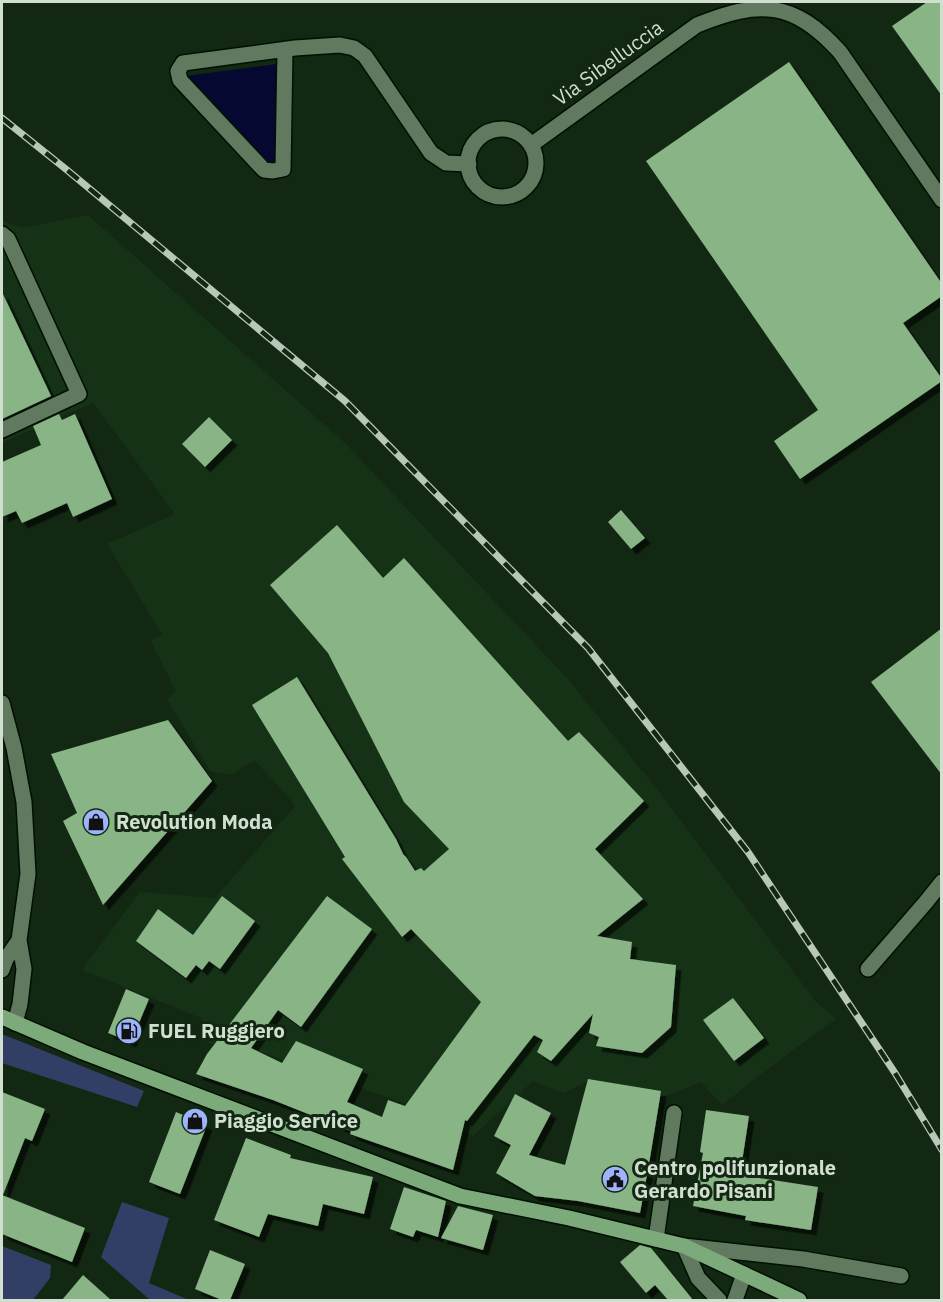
<svg xmlns="http://www.w3.org/2000/svg" width="943" height="1302" viewBox="0 0 943 1302" font-family="'IBM Plex Sans',sans-serif">
<defs>
<filter id="shadow"><feDropShadow dx="5.5" dy="5.5" stdDeviation="0" flood-color="#0009"/></filter>
</defs>
<rect width="100%" height="100%" fill="#122812"/>
<path fill="#163216" d="M 88,215 L 345,443 L 566,677 L 661,794 L 815,1001 L 836,1019 L 782,1058 L 722,1105 L 701,1082 L 664,1097 L 586,1082 L 564,1093 L 533,1081 L 473,1136 L 403,1103 L 264,1053 L 208,1043 L 201,1018 L 82,970 L 140,892 L 215,898 L 295,806 L 284,792 L 254,760 L 232,775 L 210,771 L 167,699 L 176,691 L 151,641 L 162,634 L 107,544 L 175,514 L 93,403 L 2,443 L 2,221 L 23,228 Z"/>
<path fill="#323e65" d="M 2,1034 L 144,1091 L 137,1107 L 2,1063 Z
M 122,1202 L 169,1218 L 149,1283 L 189,1300 L 150,1300 L 101,1257 Z
M 2,1246 L 51,1265 L 50,1278 L 33,1300 L 2,1300 Z"/>
<path fill="#050931" d="M 277,64 L 275,166 L 269,168 L 186,76 Z"/>
<path fill="#88b486" filter="url(#shadow)" d="M 927,2 L 942,2 L 942,96 L 892,26 Z
M 789,62 L 942,284 L 942,296 L 903,323 L 942,379 L 942,381 L 800,479 L 774,441 L 818,410 L 646,161 Z
M 2,292 L 51,396 L 2,419 Z
M 59,414 L 62,420 L 75,414 L 112,499 L 73,517 L 67,503 L 22,523 L 16,511 L 2,517 L 2,462 L 41,445 L 33,426 Z
M 209,417 L 232,440 L 205,467 L 182,444 Z
M 621,510 L 645,538 L 631,549 L 608,522 Z
M 337,525 L 383,578 L 404,558 L 568,741 L 579,732 L 644,801 L 595,849 L 643,899 L 597,936 L 632,942 L 630,959 L 676,965 L 671,1027 L 642,1053 L 596,1046 L 599,1037 L 589,1033 L 593,1014 L 551,1061 L 537,1052 L 543,1040 L 534,1035 L 467,1121 L 465,1120 L 453,1170 L 350,1134 L 351,1131 L 273,1100 L 196,1074 L 207,1054 L 327,896 L 372,929 L 301,1027 L 278,1010 L 251,1048 L 282,1063 L 296,1041 L 363,1069 L 347,1102 L 382,1117 L 388,1100 L 405,1106 L 481,1002 L 411,929 L 402,937 L 342,859 L 345,857 L 252,705 L 297,677 L 396,839 L 403,854 L 406,857 L 415,871 L 421,868 L 424,871 L 449,849 L 404,802 L 328,653 L 270,585 Z
M 942,628 L 942,775 L 871,682 Z
M 168,720 L 212,781 L 103,905 L 63,821 L 77,813 L 51,754 Z
M 222,896 L 255,921 L 220,969 L 209,961 L 202,970 L 196,965 L 186,978 L 136,941 L 158,909 L 193,935 Z
M 126,989 L 149,999 L 131,1042 L 108,1033 Z
M 733,998 L 764,1038 L 734,1061 L 703,1020 Z
M 588,1079 L 661,1091 L 649,1164 L 640,1213 L 578,1201 L 535,1196 L 496,1173 L 511,1145 L 494,1136 L 515,1094 L 551,1113 L 529,1155 L 565,1165 Z
M 2,1092 L 45,1109 L 32,1141 L 25,1138 L 3,1195 L 2,1194 Z
M 706,1110 L 749,1116 L 740,1175 L 818,1187 L 811,1230 L 745,1220 L 746,1216 L 693,1206 L 703,1153 L 700,1152 Z
M 176,1112 L 207,1125 L 180,1194 L 149,1182 Z
M 246,1138 L 291,1155 L 290,1158 L 373,1177 L 364,1214 L 323,1204 L 318,1226 L 268,1214 L 259,1237 L 214,1220 Z
M 404,1187 L 446,1201 L 438,1237 L 416,1230 L 413,1237 L 390,1229 Z
M 2,1195 L 85,1228 L 72,1262 L 2,1234 Z
M 458,1206 L 493,1215 L 483,1250 L 441,1238 Z
M 640,1245 L 651,1248 L 693,1300 L 668,1300 L 655,1285 L 646,1293 L 620,1262 Z
M 210,1250 L 245,1264 L 230,1300 L 222,1300 L 195,1289 Z
M 83,1275 L 111,1300 L 62,1300 Z"/>
<g fill="none" stroke-linecap="round" stroke-linejoin="round">
<defs>
<path id="minor" d="M 285,50 L 283,169 L 273,171 L 264,170 L 180,80 L 178,71 L 183,63 L 295,48 L 340,45 L 354,48 L 365,56 L 431,153 L 446,163 L 469,164
M468 163a34 34 0 1 1 68 0a34 34 0 1 1-68 0Z
M 531,145 L 697,25 C 759,0 793,0 840,52 L 942,200
M 2,234 L 8,239 L 79,394 L 2,430
M 2,703 L 14,748 L 24,802 L 28,874 L 19,940 L 6,959 L 2,970
M 868,969 L 926,902 L 942,882
M 15,1023 L 20,1004 L 24,969 L 19,940
M 656,1239 L 674,1113
M 719,1300 L 698,1278 L 684,1246 L 803,1259 L 901,1276
M 735,1300 L 744,1274"/>
<path id="major" d="M 2,1017 L 83,1052 L 460,1196 L 569,1218 L 684,1246 L 799,1300"/>
</defs>
<use href="#minor" stroke="#001001" stroke-width="18"/>
<use href="#major" stroke="#001001" stroke-width="18"/>
<use href="#minor" stroke="#60795f" stroke-width="15"/>
<use href="#major" stroke="#7caa7b" stroke-width="15"/>
<defs>
<path id="rail" d="M 2,118 L 67,170 L 345,401 L 588,648 L 748,852 L 895,1073 L 942,1150"/>
</defs>
<use href="#rail" stroke="#b8c7b8" stroke-width="7"/>
<use href="#rail" stroke="#122812" stroke-width="4.5" stroke-dasharray="14" stroke-linecap="butt"/>
</g>
<defs>
<symbol id="shop-disc" viewBox="-11 -11 22 22"><circle r="9.5" fill="#9db4fd" stroke="#122812"/><path d="M-5-2.5h2.3a2.7 3.5 0 0 1 5.4 0H5L5.5 6h-11ZM-1.5-2.5h3a1.5 2.3 0 0 0-3 0Z" fill="#111"/></symbol>
<symbol id="fuel-disc" viewBox="-11 -11 22 22"><circle r="9.5" fill="#9db4fd" stroke="#122812"/><path d="M-5.5-6h7V0h2V4h1.3V-2.5L3-4.5l.8-.8L6-3V5H2.5V1h-1V6h-7ZM-4.2-4.7v3.2H.2V-4.7Z" fill="#111"/></symbol>
<symbol id="civic-disc" viewBox="-11 -11 22 22"><circle r="9.5" fill="#9db4fd" stroke="#122812"/><path d="M-.6-6.5H3V-4.5H.6V-3L4-1V1h2V6H-6V1h2V-1L-.6-3ZM-1.2 2.5V6h2.4V2.5Z" fill="#111"/></symbol>
</defs>
<g fill-rule="evenodd">
<use href="#shop-disc" x="81" y="807" width="30" height="30"/>
<use href="#fuel-disc" x="114" y="1016" width="30" height="30"/>
<use href="#shop-disc" x="180" y="1106" width="30" height="30"/>
<use href="#civic-disc" x="600" y="1164" width="30" height="30"/>
</g>
<g text-anchor="middle" stroke-width="6" stroke-linejoin="round" paint-order="stroke">
<g font-size="20" fill="#d1dfd0" stroke="#122812">
<text transform="translate(608 63) rotate(-36)" y="7">Via Sibelluccia</text>
</g>
<g font-size="20" font-weight="bold" fill="#d1dfd0" stroke="#122812" text-anchor="start">
<text x="116" y="829">Revolution Moda</text>
<text x="148" y="1038">FUEL Ruggiero</text>
<text x="214" y="1128">Piaggio Service</text>
<text x="634" y="1175">Centro polifunzionale<tspan x="634" dy="23">Gerardo Pisani</tspan></text>
</g>
</g>
<rect width="943" height="1302" fill="none" stroke="#d1dfd0" stroke-width="6"/>
</svg>
